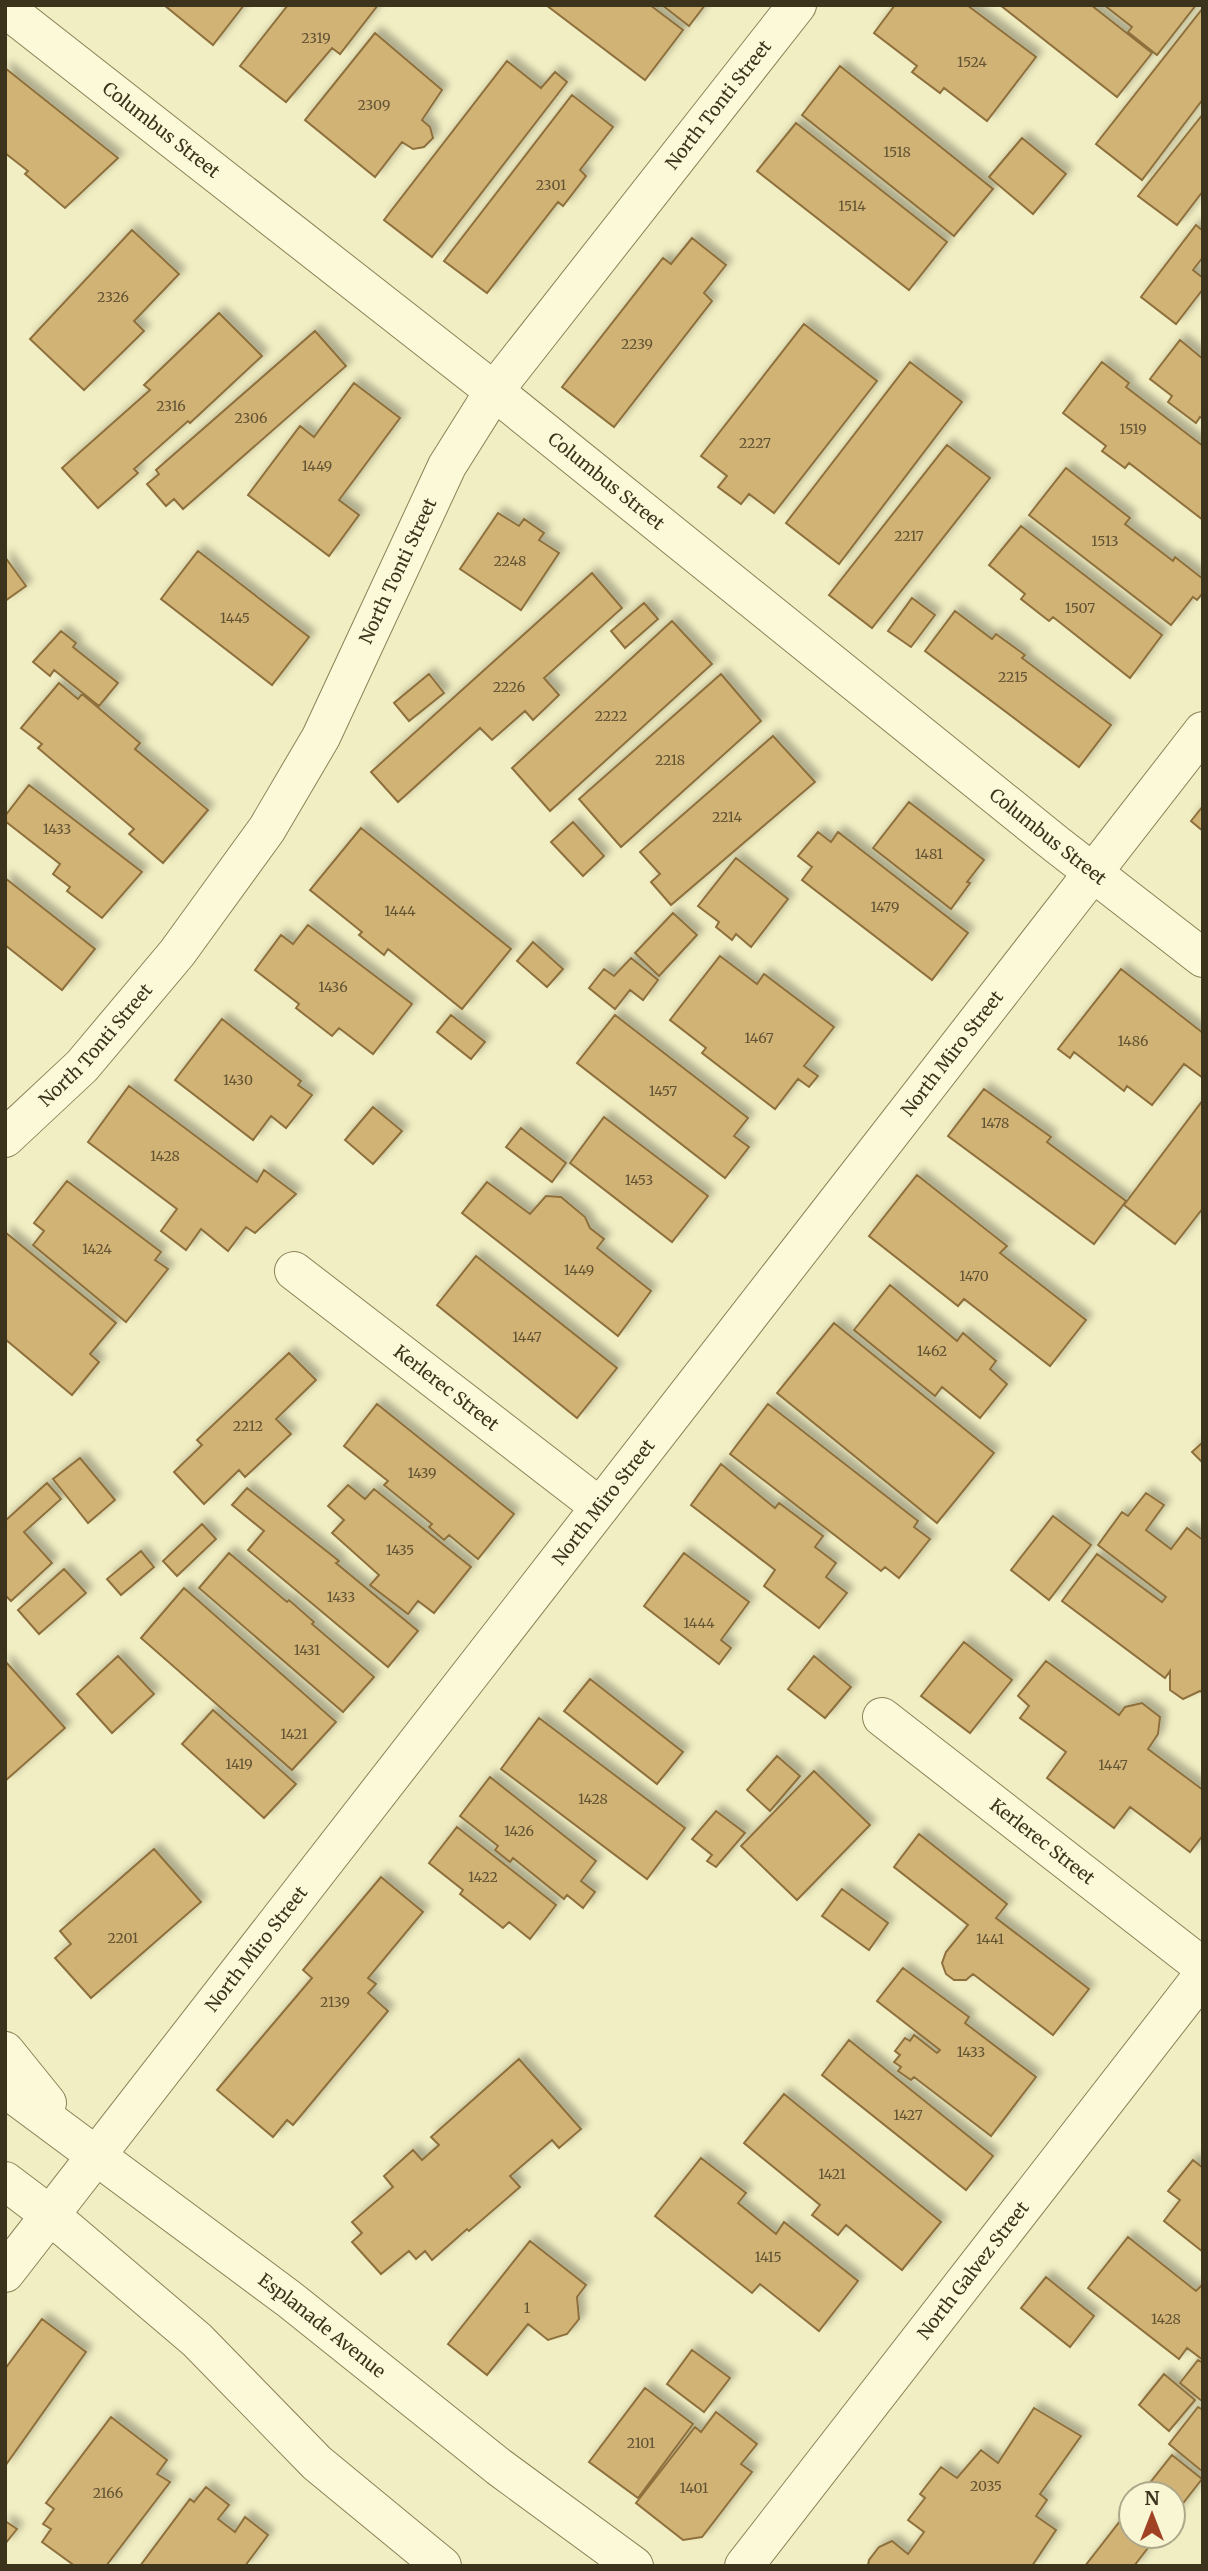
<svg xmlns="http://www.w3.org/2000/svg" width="1208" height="2571" viewBox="0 0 1208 2571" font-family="Merriweather,serif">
<defs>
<filter id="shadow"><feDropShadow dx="6" dy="-6" stdDeviation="3.5" flood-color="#0004"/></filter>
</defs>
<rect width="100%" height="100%" fill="#f1eec3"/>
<path fill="#d2b376" stroke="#8e703d" stroke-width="2" filter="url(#shadow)" d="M 164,5 L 244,5 L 213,45 Z
M 288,5 L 378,5 L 340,54 L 332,48 L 286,102 L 240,66 Z
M 546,5 L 650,5 L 683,30 L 645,80 Z
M 662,5 L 705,5 L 689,26 Z
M 895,5 L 967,5 L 1036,57 L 987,121 L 944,88 L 940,93 L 912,72 L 917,66 L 874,33 Z
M 1000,5 L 1091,5 L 1152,53 L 1117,97 Z
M 1104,5 L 1196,5 L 1157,55 L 1128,32 L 1132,27 Z
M 1203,8 L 1203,99 L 1142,180 L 1096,144 Z
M 375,33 L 442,90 L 422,120 L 430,127 L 433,138 L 424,147 L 413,149 L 402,142 L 375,177 L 305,120 Z
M 507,61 L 541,88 L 555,72 L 567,82 L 432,257 L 384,220 Z
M 840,66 L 993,189 L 954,236 L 802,115 Z
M 5,68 L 118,158 L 65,208 L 25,174 L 28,171 L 5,153 Z
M 572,95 L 613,127 L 580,170 L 586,176 L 563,206 L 558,202 L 487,293 L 444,261 Z
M 1203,114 L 1203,191 L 1177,225 L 1138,196 Z
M 796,123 L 947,242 L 909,290 L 757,171 Z
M 1022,138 L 1066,174 L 1033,214 L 989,177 Z
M 1196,225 L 1203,231 L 1203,257 L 1193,270 L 1203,278 L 1203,289 L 1176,324 L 1141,297 Z
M 132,230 L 179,274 L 134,321 L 144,331 L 84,390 L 30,339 Z
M 692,238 L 726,265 L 704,293 L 712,301 L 614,427 L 562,387 L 663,258 L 671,264 Z
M 219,313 L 262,356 L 190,423 L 188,421 L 134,469 L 138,473 L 98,508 L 62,468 L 150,390 L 144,385 Z
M 804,324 L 877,381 L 774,513 L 749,494 L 741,504 L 718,487 L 727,476 L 701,456 Z
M 315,331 L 346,366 L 183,509 L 174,499 L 166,506 L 147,484 L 159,474 L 156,470 Z
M 1180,340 L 1203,359 L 1203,419 L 1200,417 L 1196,423 L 1168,402 L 1172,396 L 1150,379 Z
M 910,362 L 962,402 L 839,564 L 786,523 Z
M 1102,362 L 1129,383 L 1126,387 L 1203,446 L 1203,520 L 1129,463 L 1125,468 L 1102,451 L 1106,446 L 1063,413 Z
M 354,383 L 400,418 L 339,500 L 359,515 L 329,556 L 248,495 L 300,426 L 314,437 Z
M 947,445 L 990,478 L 872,628 L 829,595 Z
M 1066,468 L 1130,518 L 1125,524 L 1173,561 L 1175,557 L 1203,579 L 1203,593 L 1197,600 L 1193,597 L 1171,625 L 1029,515 Z
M 498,513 L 519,526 L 524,519 L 544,533 L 539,540 L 559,553 L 521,610 L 460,569 Z
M 1021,526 L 1162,635 L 1130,678 L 1053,617 L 1049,621 L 1021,599 L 1025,594 L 989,565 Z
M 198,551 L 309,637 L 272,685 L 161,599 Z
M 5,557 L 26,586 L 5,601 Z
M 592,573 L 622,608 L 544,678 L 559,695 L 533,720 L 525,711 L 492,740 L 480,728 L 398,802 L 371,772 Z
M 912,598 L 935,615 L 911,647 L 888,631 Z
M 644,603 L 658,619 L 625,648 L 611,631 Z
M 955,611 L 992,639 L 996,634 L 1025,655 L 1022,658 L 1111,725 L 1079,767 L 925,651 Z
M 672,621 L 712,664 L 550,811 L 512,768 Z
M 61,631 L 76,643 L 73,647 L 118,683 L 99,706 L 54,670 L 50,676 L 33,662 Z
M 429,674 L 444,693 L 409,721 L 394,703 Z
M 721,674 L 761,721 L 621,847 L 579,799 Z
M 59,683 L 78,699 L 82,694 L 140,743 L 135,749 L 208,810 L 163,863 L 129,834 L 134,829 L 38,748 L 42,744 L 21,728 Z
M 773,736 L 815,782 L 671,905 L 651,882 L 660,874 L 640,852 Z
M 29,785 L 142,872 L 102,918 L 67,891 L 70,887 L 53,874 L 60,864 L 5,821 L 5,816 Z
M 909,802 L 984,860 L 967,882 L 970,883 L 951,909 L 873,848 Z
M 1203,806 L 1203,831 L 1191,821 Z
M 573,822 L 604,856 L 583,876 L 551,842 Z
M 361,828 L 511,949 L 462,1009 L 388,949 L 384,955 L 359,935 L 362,932 L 310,890 Z
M 818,832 L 831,842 L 838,832 L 968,933 L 932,980 L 802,880 L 812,867 L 798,856 Z
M 736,858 L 788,899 L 751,947 L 736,934 L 732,940 L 716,927 L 719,922 L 698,906 Z
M 5,878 L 95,949 L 62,990 L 5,945 Z
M 673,913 L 697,935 L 659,976 L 635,953 Z
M 308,925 L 412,1004 L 373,1054 L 339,1028 L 332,1036 L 296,1008 L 299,1004 L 255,970 L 281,935 L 293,944 Z
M 533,942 L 563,969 L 547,987 L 517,961 Z
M 720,956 L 757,984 L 764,974 L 834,1027 L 804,1066 L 818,1076 L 809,1087 L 798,1079 L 775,1109 L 702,1053 L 706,1048 L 670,1020 Z
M 631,958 L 658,980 L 643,1000 L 630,990 L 615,1009 L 589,988 L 604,969 L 614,976 Z
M 1121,969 L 1203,1033 L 1203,1078 L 1184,1064 L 1152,1105 L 1127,1086 L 1124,1091 L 1074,1052 L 1070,1058 L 1058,1049 Z
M 451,1015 L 485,1042 L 471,1059 L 437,1032 Z
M 615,1015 L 748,1118 L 734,1136 L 749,1147 L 725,1178 L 577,1063 Z
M 222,1019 L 301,1081 L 298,1085 L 312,1095 L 286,1128 L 271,1116 L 253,1140 L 175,1080 Z
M 129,1086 L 257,1182 L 264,1170 L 296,1194 L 255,1233 L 246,1227 L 228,1251 L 201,1229 L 186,1250 L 161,1231 L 177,1209 L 88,1142 Z
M 984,1089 L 1051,1137 L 1047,1142 L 1126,1201 L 1094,1244 L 948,1136 Z
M 1203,1100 L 1203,1208 L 1175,1244 L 1124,1205 Z
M 373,1107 L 402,1131 L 373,1164 L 345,1140 Z
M 604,1117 L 708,1196 L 672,1242 L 570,1163 Z
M 521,1128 L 566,1163 L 552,1182 L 506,1147 Z
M 917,1175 L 1007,1246 L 1000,1253 L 1086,1320 L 1050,1366 L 964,1299 L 958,1306 L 869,1236 Z
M 67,1181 L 161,1252 L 155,1260 L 168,1269 L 126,1322 L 33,1245 L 44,1231 L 34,1223 Z
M 487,1182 L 530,1214 L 546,1196 L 561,1197 L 585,1217 L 590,1228 L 604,1239 L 597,1248 L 651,1291 L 618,1336 L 462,1213 Z
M 5,1232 L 116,1323 L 90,1354 L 99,1362 L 72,1395 L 5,1339 Z
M 476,1256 L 617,1368 L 577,1418 L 437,1305 Z
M 890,1285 L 957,1341 L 963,1333 L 996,1361 L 990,1369 L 1007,1384 L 980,1418 L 942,1387 L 935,1396 L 854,1330 Z
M 834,1323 L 994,1453 L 937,1523 L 777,1393 Z
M 289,1353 L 316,1380 L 276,1419 L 291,1434 L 245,1477 L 239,1470 L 204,1504 L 174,1472 L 202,1445 L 197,1440 Z
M 377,1404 L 514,1514 L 478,1559 L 449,1535 L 444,1540 L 429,1527 L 432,1524 L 384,1485 L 388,1481 L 344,1446 Z
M 768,1404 L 918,1521 L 914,1527 L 930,1539 L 899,1578 L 885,1567 L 881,1571 L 730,1454 Z
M 1203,1442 L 1203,1463 L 1192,1452 Z
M 80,1458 L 115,1500 L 88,1523 L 53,1479 Z
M 721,1464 L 775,1508 L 779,1503 L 823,1536 L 815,1547 L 836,1563 L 826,1577 L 847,1593 L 819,1628 L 764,1586 L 775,1570 L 691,1505 Z
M 47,1483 L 61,1499 L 24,1532 L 52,1563 L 11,1601 L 5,1595 L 5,1521 Z
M 348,1485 L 365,1499 L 374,1489 L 471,1567 L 434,1613 L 418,1601 L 408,1614 L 370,1585 L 379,1575 L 332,1533 L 344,1520 L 328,1506 Z
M 247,1488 L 339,1561 L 336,1563 L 418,1631 L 388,1667 L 248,1550 L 264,1531 L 232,1505 Z
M 1146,1493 L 1164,1505 L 1146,1530 L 1171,1549 L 1187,1528 L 1203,1540 L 1203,1693 L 1200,1691 L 1183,1699 L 1170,1690 L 1170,1671 L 1165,1678 L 1062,1601 L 1097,1554 L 1162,1602 L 1166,1597 L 1098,1545 L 1122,1512 L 1128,1516 Z
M 1053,1516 L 1091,1545 L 1049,1600 L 1011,1570 Z
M 202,1524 L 216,1539 L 177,1576 L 163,1561 Z
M 141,1551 L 154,1567 L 121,1595 L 107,1579 Z
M 229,1553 L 287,1602 L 289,1600 L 314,1622 L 312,1624 L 374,1677 L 343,1712 L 199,1588 Z
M 684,1553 L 749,1602 L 721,1640 L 731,1648 L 719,1664 L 644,1606 Z
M 64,1569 L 86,1593 L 39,1634 L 18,1610 Z
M 184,1588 L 336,1722 L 292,1770 L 141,1638 Z
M 964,1642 L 1012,1680 L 970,1733 L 921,1696 Z
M 118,1656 L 154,1694 L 112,1733 L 77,1694 Z
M 814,1656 L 851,1687 L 825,1718 L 788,1689 Z
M 5,1661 L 65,1728 L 5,1781 Z
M 1046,1661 L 1119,1715 L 1125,1707 L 1142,1703 L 1160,1717 L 1158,1734 L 1148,1749 L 1203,1790 L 1203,1835 L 1190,1852 L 1130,1807 L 1114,1828 L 1047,1778 L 1066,1752 L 1020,1718 L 1029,1706 L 1018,1696 Z
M 590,1679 L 683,1752 L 657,1784 L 564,1711 Z
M 213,1710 L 296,1784 L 264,1818 L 182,1744 Z
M 539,1718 L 685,1828 L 647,1879 L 501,1769 Z
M 777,1756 L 800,1776 L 770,1811 L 747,1790 Z
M 814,1771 L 870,1825 L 797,1900 L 741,1846 Z
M 490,1777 L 596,1861 L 581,1881 L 595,1892 L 583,1908 L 567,1895 L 564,1899 L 513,1858 L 510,1862 L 495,1850 L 498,1846 L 460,1816 Z
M 716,1811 L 745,1833 L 716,1867 L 707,1861 L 712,1855 L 692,1839 Z
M 457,1827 L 556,1905 L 530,1939 L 509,1922 L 503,1928 L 460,1894 L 463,1890 L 429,1863 Z
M 919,1834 L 1007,1904 L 996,1918 L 1089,1989 L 1053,2035 L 973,1974 L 966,1980 L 954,1980 L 946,1974 L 942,1963 L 946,1952 L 968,1925 L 894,1867 Z
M 154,1849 L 201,1902 L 91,1998 L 55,1958 L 71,1944 L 60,1931 Z
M 381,1877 L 423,1912 L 368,1978 L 376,1984 L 368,1993 L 388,2011 L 293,2125 L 287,2120 L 273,2137 L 217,2090 L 312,1978 L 303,1970 Z
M 842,1889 L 888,1923 L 869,1950 L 822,1916 Z
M 903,1968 L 969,2017 L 965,2023 L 1036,2077 L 991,2136 L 914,2077 L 911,2080 L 898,2071 L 901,2067 L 894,2062 L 900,2055 L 895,2051 L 905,2038 L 910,2041 L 914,2035 L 937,2053 L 940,2050 L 877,2001 Z
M 849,2040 L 993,2156 L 966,2190 L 822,2075 Z
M 519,2059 L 581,2129 L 559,2148 L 552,2140 L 510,2176 L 520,2187 L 469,2231 L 467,2229 L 432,2260 L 425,2251 L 416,2259 L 409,2251 L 381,2274 L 352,2242 L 362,2233 L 352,2222 L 393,2187 L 384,2176 L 413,2150 L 422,2160 L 439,2145 L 431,2137 Z
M 784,2094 L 941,2222 L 902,2270 L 846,2225 L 838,2235 L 812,2215 L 820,2205 L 744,2143 Z
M 701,2158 L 746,2193 L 738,2203 L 776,2234 L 784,2222 L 858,2281 L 819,2331 L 760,2284 L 752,2293 L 655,2216 Z
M 1193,2160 L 1203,2168 L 1203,2252 L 1164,2221 L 1180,2200 L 1168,2191 Z
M 1128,2237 L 1196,2291 L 1203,2284 L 1203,2360 L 1187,2348 L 1179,2359 L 1088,2288 Z
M 530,2241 L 586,2285 L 577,2297 L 579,2319 L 567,2334 L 548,2340 L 528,2324 L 487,2375 L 448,2344 Z
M 1046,2277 L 1094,2316 L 1070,2347 L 1021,2308 Z
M 42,2319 L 86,2352 L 5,2466 L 5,2369 Z
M 692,2350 L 730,2378 L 704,2412 L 667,2384 Z
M 1198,2360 L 1203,2363 L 1203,2402 L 1180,2383 Z
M 1164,2374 L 1195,2400 L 1169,2431 L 1139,2405 Z
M 645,2388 L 693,2424 L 638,2498 L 589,2462 Z
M 1198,2407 L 1203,2410 L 1203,2472 L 1169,2444 Z
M 1034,2408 L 1081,2436 L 1040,2494 L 1047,2500 L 1036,2516 L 1056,2530 L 1032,2566 L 868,2566 L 869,2560 L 879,2547 L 892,2541 L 908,2554 L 924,2532 L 908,2520 L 925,2498 L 920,2494 L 941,2467 L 957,2478 L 981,2450 L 998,2463 Z
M 716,2412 L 757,2444 L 741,2464 L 752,2472 L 702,2537 L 683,2540 L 636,2503 L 695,2427 L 701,2432 Z
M 111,2417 L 167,2460 L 157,2474 L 170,2482 L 106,2566 L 75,2566 L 42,2542 L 51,2529 L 43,2524 L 54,2509 L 46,2503 Z
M 1172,2455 L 1202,2479 L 1173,2516 L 1173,2494 L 1141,2494 Z
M 206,2487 L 229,2505 L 218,2519 L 235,2532 L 245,2517 L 268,2535 L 245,2566 L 140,2566 L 190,2499 L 194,2502 Z
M 1131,2507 L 1131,2536 L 1157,2536 L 1134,2566 L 1085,2566 Z
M 5,2521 L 17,2529 L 5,2544 Z"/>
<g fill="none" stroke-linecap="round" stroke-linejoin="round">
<defs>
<g id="minor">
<path id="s1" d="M 5,8 L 494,391 L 1056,844 L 1203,958"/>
<path id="s2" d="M 5,1138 L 82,1066 L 177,953 L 267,829 L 321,737 L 447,466 L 494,391 L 797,5"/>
<path id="s3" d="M 294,1271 L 600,1507"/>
<path id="s4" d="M 882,1717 L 1203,1967"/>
<path d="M 5,2051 L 47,2103"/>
<path id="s5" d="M 5,2088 L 289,2299 L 499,2467 L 634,2566"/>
<path d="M 5,2181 L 50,2215 L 197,2340 L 317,2463 L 442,2566"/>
<path id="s6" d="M 5,2273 L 1203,731"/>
<path id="s7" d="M 744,2566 L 1203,1975"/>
</g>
</defs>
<use href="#minor" stroke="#8d8158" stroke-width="40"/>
<use href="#minor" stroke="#fbf9d7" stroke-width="38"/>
</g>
<g text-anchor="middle" stroke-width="5" stroke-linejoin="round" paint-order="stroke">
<g font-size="14" fill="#625333">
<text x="316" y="43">2319</text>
<text x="972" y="67">1524</text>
<text x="374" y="110">2309</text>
<text x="897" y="157">1518</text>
<text x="551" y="190">2301</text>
<text x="852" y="211">1514</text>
<text x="113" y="302">2326</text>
<text x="637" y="349">2239</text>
<text x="171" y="411">2316</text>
<text x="251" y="423">2306</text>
<text x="1133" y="434">1519</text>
<text x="755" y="448">2227</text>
<text x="317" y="471">1449</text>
<text x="909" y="541">2217</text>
<text x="1105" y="546">1513</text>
<text x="510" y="566">2248</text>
<text x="1080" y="613">1507</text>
<text x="235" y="623">1445</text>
<text x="1013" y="682">2215</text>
<text x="509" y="692">2226</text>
<text x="611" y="721">2222</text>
<text x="670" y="765">2218</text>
<text x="727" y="822">2214</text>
<text x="57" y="834">1433</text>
<text x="929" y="859">1481</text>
<text x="885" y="912">1479</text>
<text x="400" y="916">1444</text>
<text x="333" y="992">1436</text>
<text x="759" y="1043">1467</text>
<text x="1133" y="1046">1486</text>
<text x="238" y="1085">1430</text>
<text x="663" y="1096">1457</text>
<text x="995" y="1128">1478</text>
<text x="165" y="1161">1428</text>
<text x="639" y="1185">1453</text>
<text x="97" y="1254">1424</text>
<text x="579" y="1275">1449</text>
<text x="974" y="1281">1470</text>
<text x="527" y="1342">1447</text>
<text x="932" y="1356">1462</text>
<text x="248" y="1431">2212</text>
<text x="422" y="1478">1439</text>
<text x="400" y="1555">1435</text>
<text x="341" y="1602">1433</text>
<text x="699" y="1628">1444</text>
<text x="307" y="1655">1431</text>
<text x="294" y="1739">1421</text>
<text x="239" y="1769">1419</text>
<text x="1113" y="1770">1447</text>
<text x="593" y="1804">1428</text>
<text x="519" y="1836">1426</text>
<text x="483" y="1882">1422</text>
<text x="123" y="1943">2201</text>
<text x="990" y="1944">1441</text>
<text x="335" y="2007">2139</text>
<text x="971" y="2057">1433</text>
<text x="908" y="2120">1427</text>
<text x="832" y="2179">1421</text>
<text x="768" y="2262">1415</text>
<text x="527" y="2313">1</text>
<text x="1166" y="2324">1428</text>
<text x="641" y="2448">2101</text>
<text x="986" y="2491">2035</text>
<text x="694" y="2493">1401</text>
<text x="108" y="2498">2166</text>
</g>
<g font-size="18" fill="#3c331d" stroke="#f8f6d3">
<text dy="6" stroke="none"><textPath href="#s2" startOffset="1264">North Tonti Street</textPath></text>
<text dy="6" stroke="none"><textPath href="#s1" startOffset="198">Columbus Street</textPath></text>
<text dy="6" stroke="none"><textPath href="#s1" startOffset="765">Columbus Street</textPath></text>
<text dy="6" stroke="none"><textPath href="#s2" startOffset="696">North Tonti Street</textPath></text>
<text dy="6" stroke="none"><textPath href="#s1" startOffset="1332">Columbus Street</textPath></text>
<text dy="6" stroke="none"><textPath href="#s2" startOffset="130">North Tonti Street</textPath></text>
<text dy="6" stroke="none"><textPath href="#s6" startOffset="1544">North Miro Street</textPath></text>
<text dy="6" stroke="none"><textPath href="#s3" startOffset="192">Kerlerec Street</textPath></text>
<text dy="6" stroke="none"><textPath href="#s6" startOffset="976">North Miro Street</textPath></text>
<text dy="6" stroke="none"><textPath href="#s4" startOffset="203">Kerlerec Street</textPath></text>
<text dy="6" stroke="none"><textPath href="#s6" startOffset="410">North Miro Street</textPath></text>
<text dy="6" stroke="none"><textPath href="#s7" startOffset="374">North Galvez Street</textPath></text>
<text dy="6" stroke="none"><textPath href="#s5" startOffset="396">Esplanade Avenue</textPath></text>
</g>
</g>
<rect width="1208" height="2571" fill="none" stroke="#3c331d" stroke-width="14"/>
<g transform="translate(1152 2515)"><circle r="33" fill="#f8f6d3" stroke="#ada88a" stroke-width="2"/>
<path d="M0-5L12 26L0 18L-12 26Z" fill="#a04124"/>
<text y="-10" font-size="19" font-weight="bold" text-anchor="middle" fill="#3c331d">N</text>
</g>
</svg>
